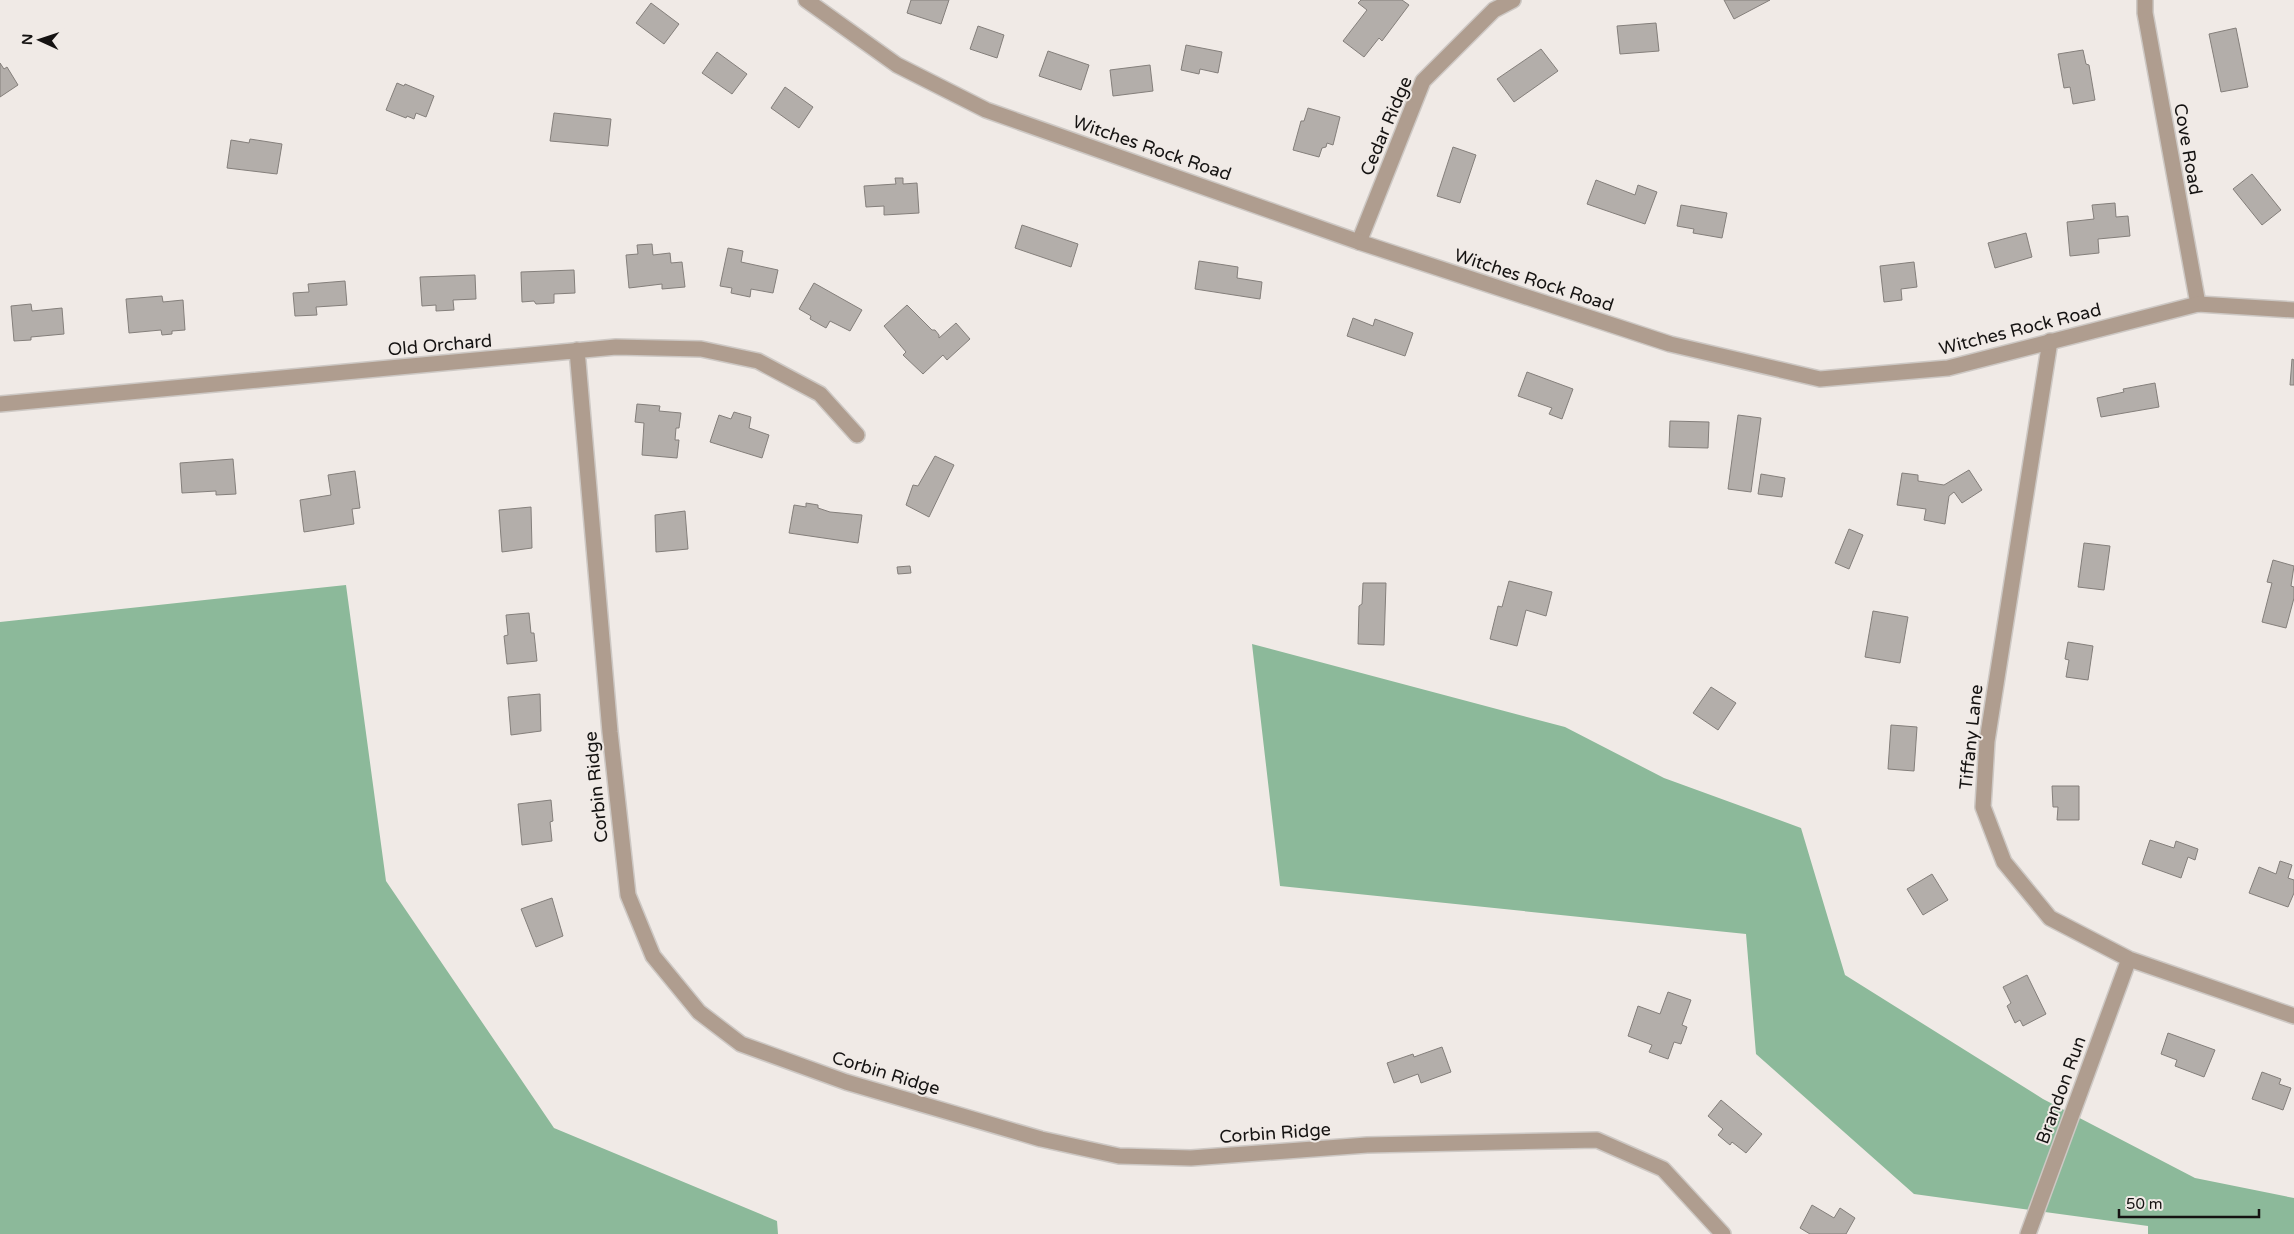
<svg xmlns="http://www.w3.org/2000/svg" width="2294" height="1234" viewBox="0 0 2294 1234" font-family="'Varela Round',sans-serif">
<rect width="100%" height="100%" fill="#f0eae6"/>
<path fill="#8cb99a" d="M 346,585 L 386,881 L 554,1128 L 777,1221 L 778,1234 L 0,1234 L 0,622 Z
M 1252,644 L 1565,727 L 1664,778 L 1801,828 L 1845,975 L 2043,1099 L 2195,1178 L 2294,1198 L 2294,1234 L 2148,1234 L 2148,1226 L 1914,1194 L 1756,1054 L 1746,934 L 1280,886 Z"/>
<path fill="#b3aeaa" stroke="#847f7b" d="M 911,0 L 949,0 L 941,24 L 907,13 Z
M 1361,0 L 1402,0 L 1409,5 L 1382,41 L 1379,38 L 1364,57 L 1343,41 L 1367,10 L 1358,3 Z
M 1724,0 L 1770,0 L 1734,19 Z
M 651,3 L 679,24 L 664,44 L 636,23 Z
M 1656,23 L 1659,51 L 1620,54 L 1617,26 Z
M 978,26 L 1004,35 L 997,58 L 970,49 Z
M 2236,28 L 2248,87 L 2221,92 L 2209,34 Z
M 1186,45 L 1222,52 L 1218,73 L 1200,69 L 1199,74 L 1181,70 Z
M 1541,49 L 1558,71 L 1514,102 L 1497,79 Z
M 2083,50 L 2086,64 L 2089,65 L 2095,100 L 2073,104 L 2070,87 L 2064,88 L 2058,54 Z
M 1048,51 L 1089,65 L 1081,90 L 1039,76 Z
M 717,52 L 747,74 L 732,94 L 702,73 Z
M 0,63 L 4,69 L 7,67 L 18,85 L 0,97 Z
M 1150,65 L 1153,91 L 1113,96 L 1110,70 Z
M 397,83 L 404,86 L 405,84 L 434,96 L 426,117 L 416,113 L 414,119 L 407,116 L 406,118 L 386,110 Z
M 785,87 L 813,107 L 799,128 L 771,108 Z
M 1308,108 L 1340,117 L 1333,145 L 1327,143 L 1326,147 L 1322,148 L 1319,157 L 1293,150 L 1301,121 L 1304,121 Z
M 554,113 L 611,119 L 608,146 L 550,141 Z
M 250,139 L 282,144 L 277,174 L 227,168 L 231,140 L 249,143 Z
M 1453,147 L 1476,155 L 1460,203 L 1437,196 Z
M 2252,174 L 2281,210 L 2262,225 L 2233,189 Z
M 895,178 L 903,178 L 903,184 L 917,183 L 919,213 L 884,215 L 884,206 L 866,207 L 864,186 L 896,184 Z
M 1596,180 L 1635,195 L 1638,185 L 1657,192 L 1645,224 L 1587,204 Z
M 2115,203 L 2116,217 L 2128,216 L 2130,236 L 2098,239 L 2099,253 L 2070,256 L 2067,222 L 2094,219 L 2092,205 Z
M 1681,205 L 1727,213 L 1722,238 L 1693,233 L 1694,229 L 1677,226 Z
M 1022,225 L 1078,244 L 1071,267 L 1015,248 Z
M 2026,233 L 2032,257 L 1995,268 L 1988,243 Z
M 652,244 L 653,255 L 670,253 L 671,263 L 682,262 L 685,287 L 662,289 L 662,284 L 629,288 L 626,255 L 638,254 L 637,245 Z
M 728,248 L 743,251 L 741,262 L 778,270 L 773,293 L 751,289 L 750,297 L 731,293 L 732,288 L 720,286 Z
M 1199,261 L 1238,267 L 1237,278 L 1262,282 L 1260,299 L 1195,289 Z
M 1914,262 L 1917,287 L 1901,289 L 1902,300 L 1884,302 L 1880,266 Z
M 574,270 L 575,293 L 554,294 L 554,303 L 536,304 L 534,301 L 522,302 L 521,272 Z
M 475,275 L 476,299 L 453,300 L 454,310 L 436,311 L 436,305 L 422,306 L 420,277 Z
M 345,281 L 347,305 L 316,307 L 317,315 L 295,316 L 293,293 L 309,292 L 308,284 Z
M 814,283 L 862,310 L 850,331 L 830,321 L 826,328 L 810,319 L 811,316 L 799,309 Z
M 162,296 L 163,302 L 183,300 L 185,330 L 172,331 L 172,334 L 162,335 L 161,330 L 129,333 L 126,299 Z
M 31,304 L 32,311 L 62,308 L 64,334 L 31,337 L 31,340 L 14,341 L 11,306 Z
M 907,305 L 932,330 L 935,330 L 939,335 L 939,338 L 956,323 L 970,339 L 947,360 L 943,355 L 923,374 L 903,355 L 906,352 L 884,326 Z
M 1353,318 L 1373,326 L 1375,319 L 1413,333 L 1405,356 L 1347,336 Z
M 2292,359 L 2294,360 L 2294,385 L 2290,385 Z
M 1527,372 L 1573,389 L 1562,419 L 1549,414 L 1552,408 L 1518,396 Z
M 2155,383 L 2159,407 L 2101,417 L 2097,398 L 2124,392 L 2123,389 Z
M 637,404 L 660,406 L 659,411 L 681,413 L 679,428 L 676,428 L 675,440 L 679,440 L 677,458 L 642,455 L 644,423 L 635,422 Z
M 734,412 L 751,417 L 749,428 L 769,435 L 762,458 L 710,442 L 719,415 L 731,419 Z
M 1738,415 L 1761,418 L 1751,492 L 1728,489 Z
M 1670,421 L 1709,422 L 1708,448 L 1669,447 Z
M 935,456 L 954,465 L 929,517 L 906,505 L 913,485 L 918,486 Z
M 233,459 L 236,494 L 216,495 L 216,491 L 182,493 L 180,463 Z
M 1969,470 L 1982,490 L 1962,503 L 1954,492 L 1949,496 L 1945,524 L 1924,520 L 1926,509 L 1897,505 L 1902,473 L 1918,475 L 1918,481 L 1944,485 Z
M 355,471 L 360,508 L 352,509 L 354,524 L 304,532 L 300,500 L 331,495 L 328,475 Z
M 1761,474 L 1785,478 L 1782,497 L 1758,494 Z
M 806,503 L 818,505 L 818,508 L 830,512 L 862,515 L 858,543 L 789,533 L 794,505 L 806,507 Z
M 531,507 L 532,548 L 502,552 L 499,510 Z
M 685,511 L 688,549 L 656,552 L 655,515 Z
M 1849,529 L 1863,535 L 1849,569 L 1835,563 Z
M 2084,543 L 2110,546 L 2104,590 L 2078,587 Z
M 2273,560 L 2294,566 L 2291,586 L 2294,587 L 2294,598 L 2286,628 L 2262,622 L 2272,583 L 2267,582 Z
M 910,566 L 911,573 L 898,574 L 897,567 Z
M 1509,581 L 1552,592 L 1546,616 L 1526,610 L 1517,646 L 1490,639 L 1498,606 L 1502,607 Z
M 1363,583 L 1386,583 L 1384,645 L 1358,644 L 1359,606 L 1362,604 Z
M 1873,611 L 1908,617 L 1900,663 L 1865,657 Z
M 529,613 L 531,633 L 534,633 L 537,661 L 507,664 L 504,636 L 508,635 L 506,615 Z
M 2068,642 L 2093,646 L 2088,680 L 2066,677 L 2069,660 L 2065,659 Z
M 1711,687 L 1736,703 L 1718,730 L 1693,713 Z
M 540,694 L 541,731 L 511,735 L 508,697 Z
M 1891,725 L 1917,727 L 1914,771 L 1888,769 Z
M 2052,786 L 2079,786 L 2079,820 L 2057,820 L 2058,807 L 2053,807 Z
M 551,800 L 553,821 L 550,822 L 552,841 L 522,845 L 518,804 Z
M 2150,840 L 2174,848 L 2176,841 L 2198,849 L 2195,860 L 2188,857 L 2181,878 L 2142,864 Z
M 2280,861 L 2292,865 L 2288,878 L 2294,880 L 2294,893 L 2288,907 L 2249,893 L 2259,867 L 2276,874 Z
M 1932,874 L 1948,900 L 1923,915 L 1907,889 Z
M 552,898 L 563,936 L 536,947 L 521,909 Z
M 2027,975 L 2046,1014 L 2023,1026 L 2020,1020 L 2015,1023 L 2007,1006 L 2011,1003 L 2003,987 Z
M 1668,992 L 1691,1000 L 1682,1025 L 1687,1027 L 1681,1044 L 1674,1042 L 1668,1059 L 1649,1052 L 1652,1045 L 1628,1036 L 1638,1006 L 1660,1014 Z
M 2168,1033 L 2215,1050 L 2204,1077 L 2175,1066 L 2177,1060 L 2161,1054 Z
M 1442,1047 L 1451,1072 L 1421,1083 L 1418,1074 L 1394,1083 L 1387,1063 L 1413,1054 L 1414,1057 Z
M 2262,1072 L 2281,1079 L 2279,1084 L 2291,1088 L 2283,1110 L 2252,1099 Z
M 1721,1100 L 1762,1134 L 1746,1153 L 1732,1142 L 1730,1145 L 1718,1135 L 1723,1129 L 1708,1116 Z
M 1812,1205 L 1834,1218 L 1840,1208 L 1855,1218 L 1846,1234 L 1810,1234 L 1800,1228 Z"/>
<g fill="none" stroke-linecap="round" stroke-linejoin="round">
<defs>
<path id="minor" d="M 2145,0 L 2145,13 L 2198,304
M 1359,242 L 1423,81 L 1494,10 L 1513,0
M 2050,341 L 1987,741 L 1983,807 L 2004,862 L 2050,918 L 2129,959 L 2294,1016
M 577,350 L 610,732 L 628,895 L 653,956 L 699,1012 L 741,1044 L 846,1082 L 1041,1139 L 1119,1156 L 1191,1158 L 1367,1145 L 1597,1140 L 1663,1169 L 1723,1234
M 0,404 L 616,347 L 701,349 L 758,361 L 820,394 L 857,435
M 2028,1234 L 2129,959"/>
<path id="tertiary" d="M 806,0 L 897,65 L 986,110 L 1359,242 L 1670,344 L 1820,379 L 1948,368 L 2198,304 L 2294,310"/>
</defs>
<use href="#minor" stroke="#cdc8c4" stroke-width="18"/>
<use href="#tertiary" stroke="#cdc8c4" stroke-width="18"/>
<use href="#minor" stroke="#af9d8f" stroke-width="15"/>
<use href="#tertiary" stroke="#af9d8f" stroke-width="15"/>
</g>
<g text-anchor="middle" stroke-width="4" stroke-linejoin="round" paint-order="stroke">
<g font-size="18" fill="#151312" stroke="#f0eae6">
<text transform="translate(1386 126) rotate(-67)" y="6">Cedar Ridge</text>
<text transform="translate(1152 148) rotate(19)" y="6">Witches Rock Road</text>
<text transform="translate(2188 149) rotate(80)" y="6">Cove Road</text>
<text transform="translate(1534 280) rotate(18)" y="6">Witches Rock Road</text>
<text transform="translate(2020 329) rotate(-14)" y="6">Witches Rock Road</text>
<text transform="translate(440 345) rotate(-5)" y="6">Old Orchard</text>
<text transform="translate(1971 737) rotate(-84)" y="6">Tiffany Lane</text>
<text transform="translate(596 787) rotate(-96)" y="6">Corbin Ridge</text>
<text transform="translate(886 1073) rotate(17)" y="6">Corbin Ridge</text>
<text transform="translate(2061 1090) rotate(-70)" y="6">Brandon Run</text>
<text transform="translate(1275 1133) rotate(-4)" y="6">Corbin Ridge</text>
</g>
</g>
<g transform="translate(40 40) rotate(273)" stroke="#f0eae6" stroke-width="4" paint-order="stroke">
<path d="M0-4L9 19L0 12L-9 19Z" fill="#151312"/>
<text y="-8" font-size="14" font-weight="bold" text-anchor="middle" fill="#151312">N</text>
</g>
<path d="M2119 1209v8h140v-8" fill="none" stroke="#151312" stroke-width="2.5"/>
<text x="2126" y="1209" font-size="15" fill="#151312" stroke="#f0eae6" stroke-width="4" paint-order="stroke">50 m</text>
</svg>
